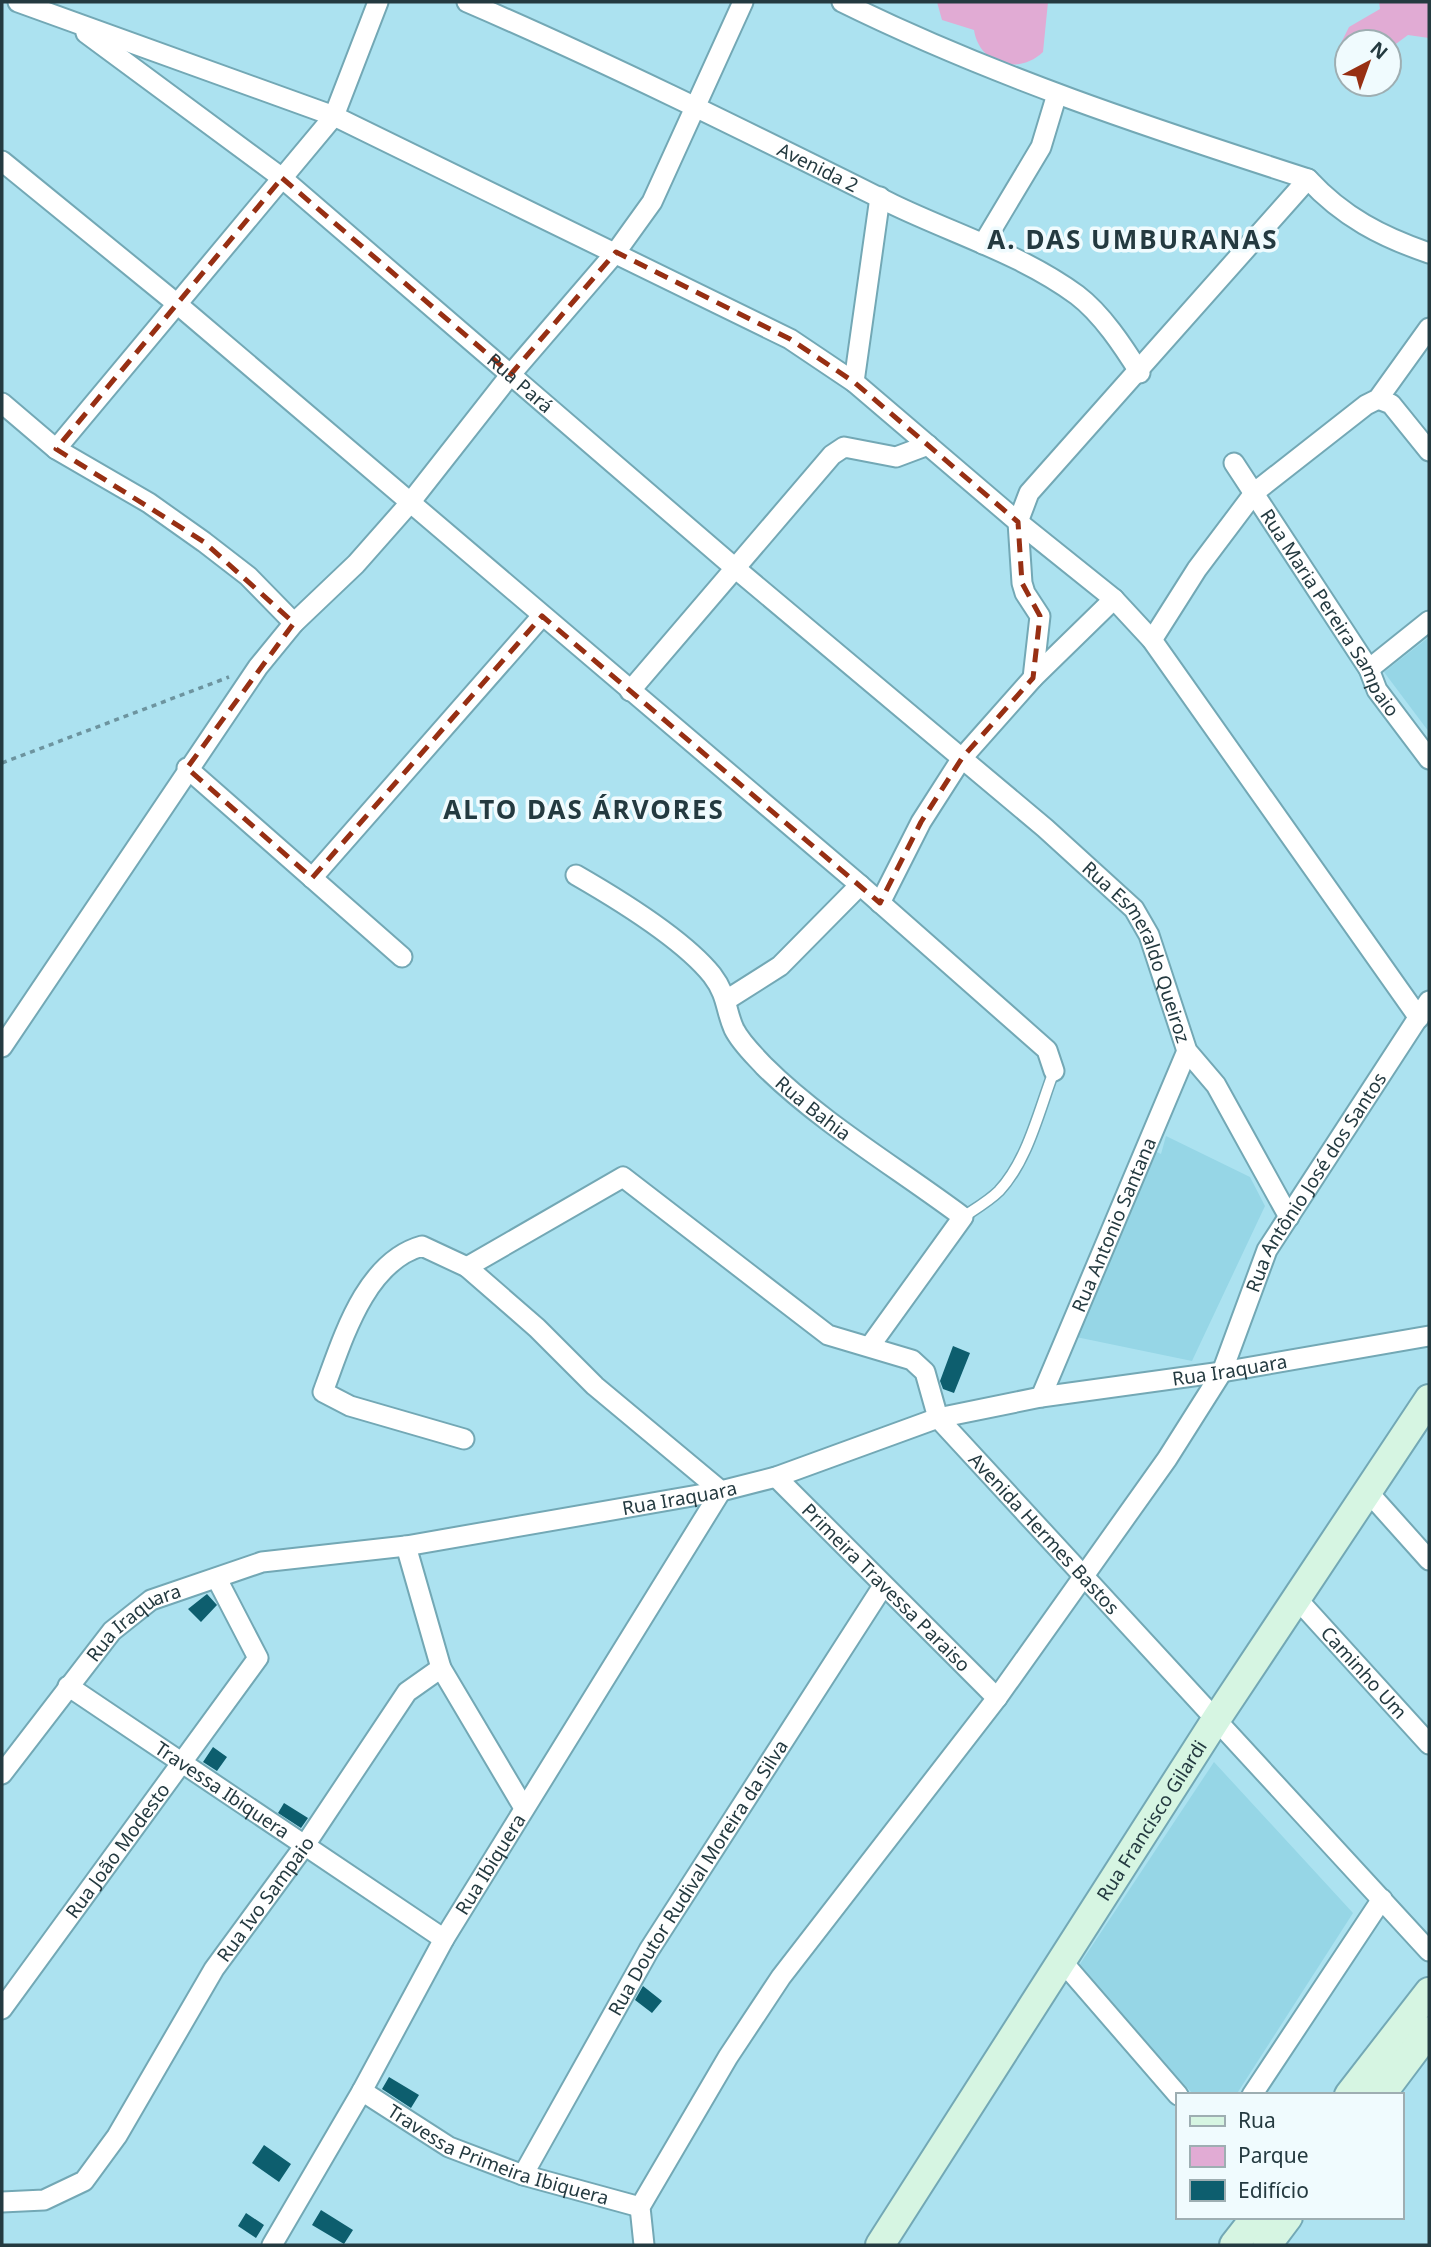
<svg xmlns="http://www.w3.org/2000/svg" width="1431" height="2247" viewBox="0 0 1431 2247" font-family="'Noto Sans',sans-serif">
<rect width="100%" height="100%" fill="#ace2f0"/>
<path fill="#96d6e6" d="M 1429,637 L 1429,732 L 1384,672 Z
M 1166,1136 L 1250,1177 L 1265,1206 L 1192,1361 L 1076,1337 L 1152,1150 L 1161,1154 Z
M 1214,1762 L 1353,1913 L 1236,2095 L 1194,2095 L 1076,1970 Z"/>
<path fill="#e1abd4" d="M 937,2 L 1048,2 L 1043,52 C 1018,76 979,64 974,30 L 942,20 Z
M 1379,2 L 1429,2 L 1429,38 L 1408,35 L 1389,49 L 1389,42 L 1347,42 L 1347,52 L 1344,51 L 1341,43 L 1349,27 L 1380,9 Z"/>
<path fill="#0d5e6e" d="M 953,1346 L 970,1353 L 954,1393 L 943,1389 L 940,1381 Z
M 207,1594 L 217,1605 L 201,1622 L 188,1609 Z
M 213,1747 L 227,1757 L 217,1771 L 203,1762 Z
M 284,1803 L 308,1818 L 301,1828 L 278,1813 Z
M 643,1986 L 662,2001 L 652,2013 L 635,2000 Z
M 389,2077 L 419,2095 L 411,2108 L 382,2089 Z
M 264,2145 L 291,2164 L 279,2182 L 252,2163 Z
M 321,2210 L 353,2230 L 344,2244 L 312,2225 Z
M 246,2213 L 264,2225 L 256,2238 L 238,2226 Z"/>
<g fill="none" stroke-linecap="round" stroke-linejoin="round">
<defs>
<path id="lane" d="M 963,1217 C 975,1209 989,1201 999,1191 C 1028,1160 1039,1110 1054,1071"/>
<g id="street">
<path d="M 18,2 L 334,116 L 790,339 L 854,382 L 1018,522 L 1114,599 L 1152,640 L 1419,1018"/>
<path id="s1" d="M 467,2 C 611,64 751,134 892,204 C 954,234 1021,254 1077,295 C 1102,314 1123,346 1140,373"/>
<path d="M 842,2 C 992,76 1150,128 1308,179 C 1343,217 1382,237 1429,253"/>
<path id="s2" d="M 86,33 L 282,178 L 735,568 L 1045,828 L 1134,909 L 1149,935 L 1187,1051 L 1216,1085 L 1289,1217"/>
<path d="M 2,161 L 176,303 L 860,885 L 1047,1050 L 1054,1071"/>
<path d="M 983,244 L 1041,147 L 1057,94"/>
<path d="M 854,382 L 880,197"/>
<path d="M 1378,399 L 1391,404 L 1429,451"/>
<path d="M 2,403 L 56,449 L 149,503 L 204,542 L 248,576 L 294,623"/>
<path d="M 56,449 L 334,116 L 378,2"/>
<path id="s3" d="M 1234,463 L 1369,669 L 1377,690 L 1429,759"/>
<path d="M 1152,640 L 1197,569 L 1255,492 L 1366,405 L 1378,399 L 1429,328"/>
<path d="M 1369,669 L 1429,621"/>
<path d="M 1033,678 L 1040,616 L 1025,593 L 1022,583 L 1018,522 L 1029,493 L 1308,179"/>
<path d="M 630,691 L 832,455 L 844,447 L 896,457 L 928,445"/>
<path d="M 187,768 L 402,957"/>
<path id="s4" d="M 576,875 C 616,898 683,939 712,975 C 728,996 725,1009 734,1029 C 741,1043 753,1054 764,1066 C 820,1122 899,1169 963,1217 L 870,1346"/>
<path d="M 312,878 L 542,616"/>
<path d="M 880,903 L 921,822 L 962,758 L 1033,678 L 1114,599"/>
<path d="M 728,999 L 780,966 L 860,885"/>
<path d="M 2,1047 L 258,667 L 294,623 L 356,564 L 409,504 L 511,374 L 616,252 L 652,202 L 743,2"/>
<path id="s5" d="M 467,1267 L 623,1177 L 828,1335 L 912,1360 L 925,1372 L 938,1418 L 1429,1951"/>
<path id="s6" d="M 1041,1397 L 1187,1051"/>
<path id="s7" d="M 776,1477 L 997,1698"/>
<path d="M 1369,1493 L 1429,1560"/>
<path d="M 406,1546 L 441,1668 L 524,1808"/>
<path id="s8" d="M 1298,1600 L 1429,1744"/>
<path id="s9" d="M 68,1686 L 444,1939"/>
<path id="s10" d="M 2,1774 L 112,1631 L 151,1600 L 262,1562 L 406,1546 L 721,1491 L 776,1477 L 938,1418 L 1041,1397 L 1222,1372 L 1429,1336"/>
<path d="M 1061,1960 L 1178,2095"/>
<path id="s11" d="M 2,2009 L 258,1658 L 217,1579"/>
<path id="s12" d="M 362,2091 L 449,2147 L 523,2175 L 640,2207"/>
<path d="M 1252,2095 L 1382,1899"/>
<path id="s13" d="M 523,2175 L 649,1950 L 883,1586"/>
<path id="s14" d="M 2,2202 L 44,2200 L 84,2181 L 117,2136 L 214,1969 L 305,1845 L 407,1692 L 441,1668"/>
<path id="s15" d="M 272,2245 L 362,2091 L 444,1939 L 721,1491 L 595,1386 L 537,1328 L 467,1267 L 422,1246 C 364,1262 342,1342 323,1392 L 350,1406 L 464,1439"/>
<path id="s16" d="M 644,2245 L 640,2207 L 728,2057 L 781,1977 L 997,1698 L 1167,1459 L 1222,1372 L 1267,1250 L 1429,1001"/>
</g>
<g id="secondary">
<path d="M 1349,2095 L 1429,1992"/>
<path d="M 1381,2095 L 1429,2031"/>
<path id="s17" d="M 880,2245 L 1217,1718 L 1429,1399"/>
<path d="M 1234,2245 L 1256,2217"/>
<path d="M 1267,2245 L 1288,2217"/>
</g>
</defs>
<use href="#lane" stroke="#73a8b5" stroke-width="13"/>
<use href="#street" stroke="#73a8b5" stroke-width="23"/>
<use href="#secondary" stroke="#73a8b5" stroke-width="32"/>
<path stroke="#6d949f" stroke-width="3.5" stroke-dasharray="5 5" stroke-linecap="butt" d="M 2,763 L 229,677"/>
<use href="#lane" stroke="#fff" stroke-width="10"/>
<use href="#street" stroke="#fff" stroke-width="19"/>
<use href="#secondary" stroke="#d6f5e2" stroke-width="28"/>
</g>
<path fill="none" stroke="#972f13" stroke-width="5" stroke-dasharray="14 9" stroke-linejoin="round" d="M 282,178 L 511,374 L 616,252 L 790,339 L 854,382 L 1018,522 L 1022,583 L 1040,616 L 1033,678 L 962,758 L 921,822 L 880,903 L 542,616 L 312,878 L 187,768 L 294,623 L 204,542 L 56,449 Z"/>
<g text-anchor="middle" stroke-width="7" stroke-linejoin="round" paint-order="stroke">
<g font-size="19" fill="#243a40" stroke="#f0fbfe">
<text dy="7" stroke="none"><textPath href="#s1" startOffset="388">Avenida 2</textPath></text>
<text dy="7" stroke="none"><textPath href="#s2" startOffset="558">Rua Pará</textPath></text>
<text dy="7" stroke="none"><textPath href="#s3" startOffset="178">Rua Maria Pereira Sampaio</textPath></text>
<text dy="7" stroke="none"><textPath href="#s2" startOffset="1405">Rua Esmeraldo Queiroz</textPath></text>
<text dy="7" stroke="none"><textPath href="#s4" startOffset="341">Rua Bahia</textPath></text>
<text dy="7" stroke="none"><textPath href="#s16" startOffset="1270">Rua Antônio José dos Santos</textPath></text>
<text dy="7" stroke="none"><textPath href="#s6" startOffset="187">Rua Antonio Santana</textPath></text>
<text dy="7" stroke="none"><textPath href="#s10" startOffset="1337">Rua Iraquara</textPath></text>
<text dy="7" stroke="none"><textPath href="#s10" startOffset="770">Rua Iraquara</textPath></text>
<text dy="7" stroke="none"><textPath href="#s5" startOffset="749">Avenida Hermes Bastos</textPath></text>
<text dy="7" stroke="none"><textPath href="#s7" startOffset="156">Primeira Travessa Paraiso</textPath></text>
<text dy="7" stroke="none"><textPath href="#s10" startOffset="203">Rua Iraquara</textPath></text>
<text dy="7" stroke="none"><textPath href="#s8" startOffset="98">Caminho Um</textPath></text>
<text dy="7" stroke="none"><textPath href="#s9" startOffset="186">Travessa Ibiquera</textPath></text>
<text dy="7" stroke="none"><textPath href="#s17" startOffset="504">Rua Francisco Gilardi</textPath></text>
<text dy="7" stroke="none"><textPath href="#s11" startOffset="196">Rua João Modesto</textPath></text>
<text dy="7" stroke="none"><textPath href="#s15" startOffset="439">Rua Ibiquera</textPath></text>
<text dy="7" stroke="none"><textPath href="#s13" startOffset="345">Rua Doutor Rudival Moreira da Silva</textPath></text>
<text dy="7" stroke="none"><textPath href="#s14" startOffset="422">Rua Ivo Sampaio</textPath></text>
<text dy="7" stroke="none"><textPath href="#s12" startOffset="152">Travessa Primeira Ibiquera</textPath></text>
</g>
<g font-size="26" font-weight="bold" letter-spacing="2" fill="#243a40" stroke="#f0fbfe">
<text x="1133" y="249">A. DAS UMBURANAS</text>
<text x="584" y="819">ALTO DAS ÁRVORES</text>
</g>
</g>
<rect width="1431" height="2247" fill="none" stroke="#243a40" stroke-width="7"/>
<rect x="1176" y="2093" width="228" height="126" fill="#f0fbfe" stroke="#9eaeb2" stroke-width="2"/>
<rect x="1190" y="2116" width="35" height="10" fill="#d6f5e2" stroke="#9eaeb2" stroke-width="2"/>
<text x="1238" y="2128" font-size="21" fill="#243a40">Rua</text>
<rect x="1190" y="2146" width="35" height="21" fill="#e1abd4" stroke="#9eaeb2" stroke-width="2"/>
<text x="1238" y="2163" font-size="21" fill="#243a40">Parque</text>
<rect x="1190" y="2180" width="35" height="21" fill="#0d5e6e" stroke="#9eaeb2" stroke-width="2"/>
<text x="1238" y="2198" font-size="21" fill="#243a40">Edifício</text>
<g transform="translate(1368 63) rotate(41)"><circle r="33" fill="#f0fbfe" stroke="#9eaeb2" stroke-width="2"/>
<path d="M0-5L12 26L0 18L-12 26Z" fill="#972f13"/>
<text y="-10" font-size="19" font-weight="bold" text-anchor="middle" fill="#243a40">N</text>
</g>
</svg>
